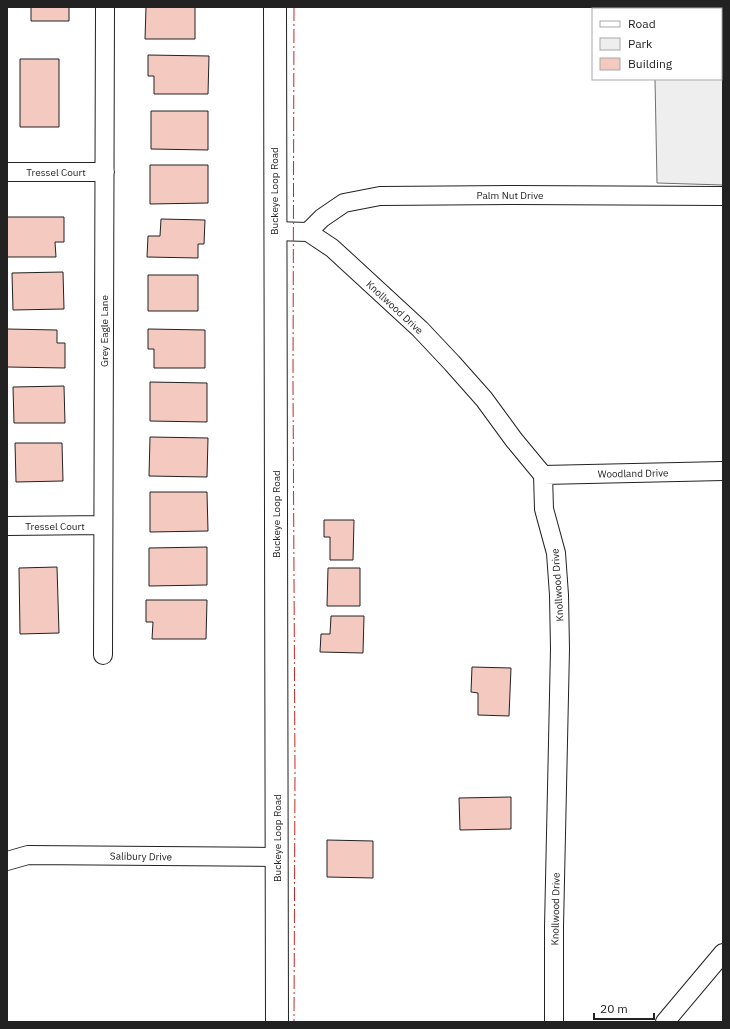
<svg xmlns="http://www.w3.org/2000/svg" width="730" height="1029" viewBox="0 0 730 1029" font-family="'IBM Plex Sans',sans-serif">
<rect width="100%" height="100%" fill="#fff"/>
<path fill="#eee" stroke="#6f6f6f" d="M 655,7 L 723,7 L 723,185 L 657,183 L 655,79 L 721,79 L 721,9 L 655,9 Z"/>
<path fill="#f3c9c0" stroke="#222" d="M 31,7 L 69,7 L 69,21 L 31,21 Z
M 146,7 L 195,7 L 195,39 L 145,39 Z
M 148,55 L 209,56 L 208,94 L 154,94 L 154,76 L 148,76 Z
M 20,59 L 59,59 L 59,127 L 20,127 Z
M 151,111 L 208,111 L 208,150 L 151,149 Z
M 150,165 L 208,165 L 208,203 L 150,204 Z
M 7,217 L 64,217 L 64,242 L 55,242 L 56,257 L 7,257 Z
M 161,219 L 205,220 L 204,244 L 198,244 L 198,258 L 147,257 L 148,236 L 160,236 Z
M 63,272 L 64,309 L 13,310 L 12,273 Z
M 148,275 L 198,275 L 198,311 L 148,311 Z
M 7,329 L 57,330 L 57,343 L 65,343 L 65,368 L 7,367 Z
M 148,329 L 205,330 L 205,368 L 154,368 L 154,349 L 148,349 Z
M 150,382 L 207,383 L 207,422 L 150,421 Z
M 64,386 L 65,423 L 14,423 L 13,387 Z
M 150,437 L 208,438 L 207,477 L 149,476 Z
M 15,443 L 62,443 L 63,481 L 16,482 Z
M 150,492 L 207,492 L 208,531 L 150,532 Z
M 324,520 L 354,520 L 353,560 L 330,560 L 330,537 L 324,537 Z
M 207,547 L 207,585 L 149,586 L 149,548 Z
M 57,567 L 59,633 L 20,634 L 19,568 Z
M 328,568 L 360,568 L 360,606 L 327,606 Z
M 146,600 L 207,600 L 206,639 L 152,639 L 153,622 L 146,622 Z
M 331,616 L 364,616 L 363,653 L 320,652 L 321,634 L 330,634 Z
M 472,667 L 511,668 L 509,716 L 478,715 L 478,693 L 471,692 Z
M 511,797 L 511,829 L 460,830 L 459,798 Z
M 327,840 L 373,841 L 373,878 L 327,877 Z"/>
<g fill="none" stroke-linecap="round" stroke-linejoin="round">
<defs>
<path id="street" d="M 7,172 L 105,172
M 274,231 L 308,232 L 332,248 L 420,329 L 452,363 L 484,399 L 514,440 L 543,475 L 544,509 L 556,553 L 559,595 L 560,649 L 554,927 L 554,1022
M 308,232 L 322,218 L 344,203 L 380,196 L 514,195 L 723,196
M 543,475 L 723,471
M 7,526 L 103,525
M 103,655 L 105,7
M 7,861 L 28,855 L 277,857
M 665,1022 L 723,953"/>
<path id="secondary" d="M 275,7 L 277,1022"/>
</defs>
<use href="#street" stroke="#222" stroke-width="20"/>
<use href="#secondary" stroke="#222" stroke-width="24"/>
<use href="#street" stroke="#fff" stroke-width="18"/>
<use href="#secondary" stroke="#fff" stroke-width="22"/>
<path stroke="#c62828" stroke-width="1" stroke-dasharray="14 3 2 3" stroke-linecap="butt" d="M 294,7 L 293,382 L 295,771 L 294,1022"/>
</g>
<g text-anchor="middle" stroke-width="3" stroke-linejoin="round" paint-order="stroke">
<g font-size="10" fill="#222" stroke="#fff">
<text x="56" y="176">Tressel Court</text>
<text transform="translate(274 191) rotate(-90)" y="4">Buckeye Loop Road</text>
<text x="510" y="199">Palm Nut Drive</text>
<text transform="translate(395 307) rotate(43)" y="4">Knollwood Drive</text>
<text transform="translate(104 331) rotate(-90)" y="4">Grey Eagle Lane</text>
<text transform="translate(633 473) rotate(-1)" y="4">Woodland Drive</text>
<text transform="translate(276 514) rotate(-90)" y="4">Buckeye Loop Road</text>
<text x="55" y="530">Tressel Court</text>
<text transform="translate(557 585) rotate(-94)" y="4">Knollwood Drive</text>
<text transform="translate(277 838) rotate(-90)" y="4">Buckeye Loop Road</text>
<text transform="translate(141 856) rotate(1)" y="4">Salibury Drive</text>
<text transform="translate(555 909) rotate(-89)" y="4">Knollwood Drive</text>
</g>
</g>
<rect width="730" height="1029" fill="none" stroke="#222222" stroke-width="16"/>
<rect x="592" y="8" width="130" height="72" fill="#ffffff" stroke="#a7a7a7"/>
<rect x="600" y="21" width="20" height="6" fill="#ffffff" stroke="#a7a7a7"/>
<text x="628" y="28" font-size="12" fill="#222222">Road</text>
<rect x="600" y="38" width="20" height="12" fill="#eeeeee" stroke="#a7a7a7"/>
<text x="628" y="48" font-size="12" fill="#222222">Park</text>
<rect x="600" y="58" width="20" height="12" fill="#f3c9c0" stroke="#a7a7a7"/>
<text x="628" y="68" font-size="12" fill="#222222">Building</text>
<path d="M594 1013v6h60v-6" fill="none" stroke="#222222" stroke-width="2"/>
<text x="600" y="1013" font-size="12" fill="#222222" stroke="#ffffff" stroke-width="3" paint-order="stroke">20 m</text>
</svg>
